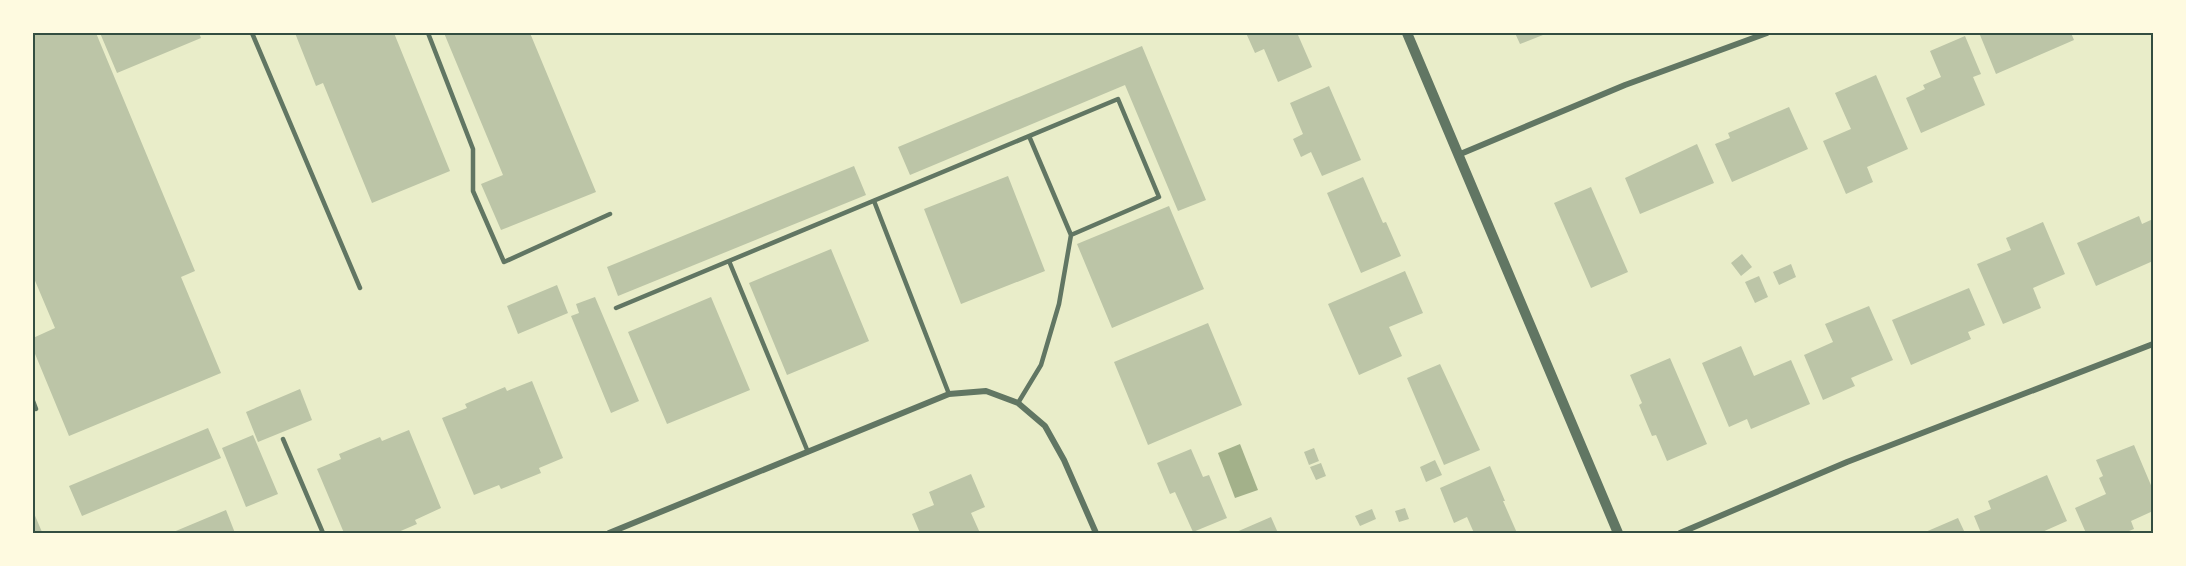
<svg xmlns="http://www.w3.org/2000/svg" width="2186" height="566" viewBox="0 0 2186 566" font-family="Karla,sans-serif">
<rect width="100%" height="100%" fill="#e9edc9"/>
<path fill="#a3b18a" d="M 1240,444 L 1258,490 L 1235,498 L 1218,453 Z"/>
<path fill="#bcc5a7" d="M 33,33 L 96,33 L 195,271 L 181,277 L 221,373 L 69,436 L 33,349 L 33,338 L 55,328 L 33,276 Z
M 100,33 L 199,33 L 201,38 L 117,73 Z
M 295,33 L 394,33 L 450,171 L 372,203 L 323,83 L 316,86 Z
M 444,33 L 530,33 L 596,192 L 501,230 L 481,184 L 503,175 Z
M 1246,33 L 1302,33 L 1298,35 L 1312,67 L 1278,82 L 1264,49 L 1255,53 Z
M 1515,33 L 1548,33 L 1520,44 Z
M 1985,33 L 2071,33 L 2074,40 L 1996,74 L 1980,35 Z
M 1965,36 L 1981,74 L 1973,77 L 1985,105 L 1921,133 L 1906,98 L 1925,89 L 1923,85 L 1941,77 L 1930,51 Z
M 1142,46 L 1206,200 L 1178,211 L 1125,85 L 910,175 L 898,147 Z
M 1876,75 L 1908,149 L 1867,167 L 1873,182 L 1846,194 L 1823,141 L 1851,129 L 1835,93 Z
M 1329,86 L 1361,160 L 1322,176 L 1311,152 L 1301,157 L 1293,139 L 1303,134 L 1290,103 Z
M 1789,107 L 1808,149 L 1732,182 L 1715,144 L 1730,138 L 1728,133 Z
M 1697,144 L 1714,183 L 1640,214 L 1625,178 Z
M 854,166 L 866,195 L 618,296 L 607,267 Z
M 1008,176 L 1045,271 L 961,304 L 924,209 Z
M 1363,177 L 1383,223 L 1386,222 L 1401,256 L 1361,273 L 1327,193 Z
M 1591,187 L 1628,272 L 1591,288 L 1554,203 Z
M 1169,206 L 1204,289 L 1112,328 L 1077,244 Z
M 2139,216 L 2142,224 L 2153,219 L 2153,261 L 2096,286 L 2077,243 Z
M 2043,222 L 2065,274 L 2033,288 L 2041,308 L 2003,324 L 1977,264 L 2011,250 L 2006,238 Z
M 831,249 L 869,341 L 787,375 L 749,283 Z
M 1742,254 L 1752,267 L 1741,276 L 1731,263 Z
M 1791,264 L 1796,277 L 1779,285 L 1773,272 Z
M 1405,271 L 1423,313 L 1389,327 L 1402,356 L 1359,375 L 1328,304 Z
M 1759,276 L 1768,297 L 1755,303 L 1745,282 Z
M 557,285 L 568,313 L 518,334 L 507,306 Z
M 1969,288 L 1985,325 L 1968,332 L 1971,339 L 1911,365 L 1892,320 Z
M 595,297 L 639,401 L 611,413 L 571,316 L 579,313 L 576,304 Z
M 711,297 L 750,390 L 667,424 L 628,332 Z
M 1869,306 L 1893,360 L 1851,378 L 1855,386 L 1823,400 L 1804,355 L 1833,342 L 1825,324 Z
M 1208,323 L 1242,405 L 1148,445 L 1114,362 Z
M 1741,346 L 1754,376 L 1791,360 L 1810,404 L 1751,429 L 1747,419 L 1729,427 L 1702,363 Z
M 1670,358 L 1707,444 L 1667,461 L 1656,435 L 1652,436 L 1639,405 L 1642,403 L 1630,375 Z
M 1440,364 L 1480,450 L 1444,465 L 1407,378 Z
M 532,381 L 563,458 L 539,468 L 541,473 L 501,489 L 499,485 L 474,495 L 442,418 L 467,408 L 465,404 L 505,387 L 507,391 Z
M 300,389 L 312,420 L 258,442 L 246,412 Z
M 208,428 L 221,458 L 82,516 L 69,486 Z
M 409,430 L 441,508 L 415,520 L 417,524 L 396,533 L 344,533 L 317,469 L 341,459 L 339,454 L 380,437 L 382,441 Z
M 253,435 L 278,494 L 246,507 L 222,448 Z
M 2134,445 L 2153,490 L 2153,511 L 2131,521 L 2134,529 L 2124,533 L 2086,533 L 2075,508 L 2106,494 L 2099,478 L 2103,476 L 2096,460 Z
M 1314,448 L 1319,461 L 1309,465 L 1304,452 Z
M 1191,449 L 1203,477 L 1209,475 L 1227,518 L 1193,532 L 1175,492 L 1170,494 L 1157,463 Z
M 1435,460 L 1442,475 L 1426,482 L 1420,467 Z
M 1321,463 L 1326,476 L 1316,480 L 1310,467 Z
M 1490,466 L 1505,501 L 1503,501 L 1517,533 L 1474,533 L 1467,517 L 1454,523 L 1440,488 Z
M 971,474 L 985,507 L 971,513 L 980,533 L 920,533 L 912,514 L 934,505 L 929,492 Z
M 2047,475 L 2067,521 L 2040,533 L 1981,533 L 1974,516 L 1991,509 L 1988,501 Z
M 1405,508 L 1409,519 L 1399,522 L 1395,511 Z
M 1372,509 L 1376,519 L 1360,526 L 1355,516 Z
M 226,510 L 235,533 L 171,533 Z
M 33,511 L 42,532 L 39,533 L 33,533 Z
M 1271,517 L 1278,533 L 1234,533 Z
M 1958,518 L 1965,533 L 1923,533 Z"/>
<g fill="none" stroke-linecap="round" stroke-linejoin="round">
<path stroke="#617663" stroke-width="4.5" d="M 252,33 L 360,288
M 428,33 L 473,149 L 473,191 L 504,262 L 610,214
M 1029,136 L 1071,235
M 874,201 L 949,394
M 729,261 L 808,452
M 616,308 L 1118,99 L 1159,197 L 1071,235 L 1059,304 L 1041,365 L 1018,403
M 33,401 L 36,409
M 283,439 L 323,533"/>
<path stroke="#617663" stroke-width="6" d="M 1458,155 L 1625,85 L 1767,33
M 609,533 L 949,394 L 986,391 L 1018,403 L 1045,426 L 1064,460 L 1096,533
M 1680,533 L 1847,462 L 2153,344"/>
<path stroke="#617663" stroke-width="10" d="M 1407,33 L 1618,533"/>
</g>
<rect width="2186" height="566" fill="none" stroke="#fefae0" stroke-width="69"/>
<rect x="34" y="34" width="2118" height="498" fill="none" stroke="#344e41" stroke-width="2"/>
</svg>
